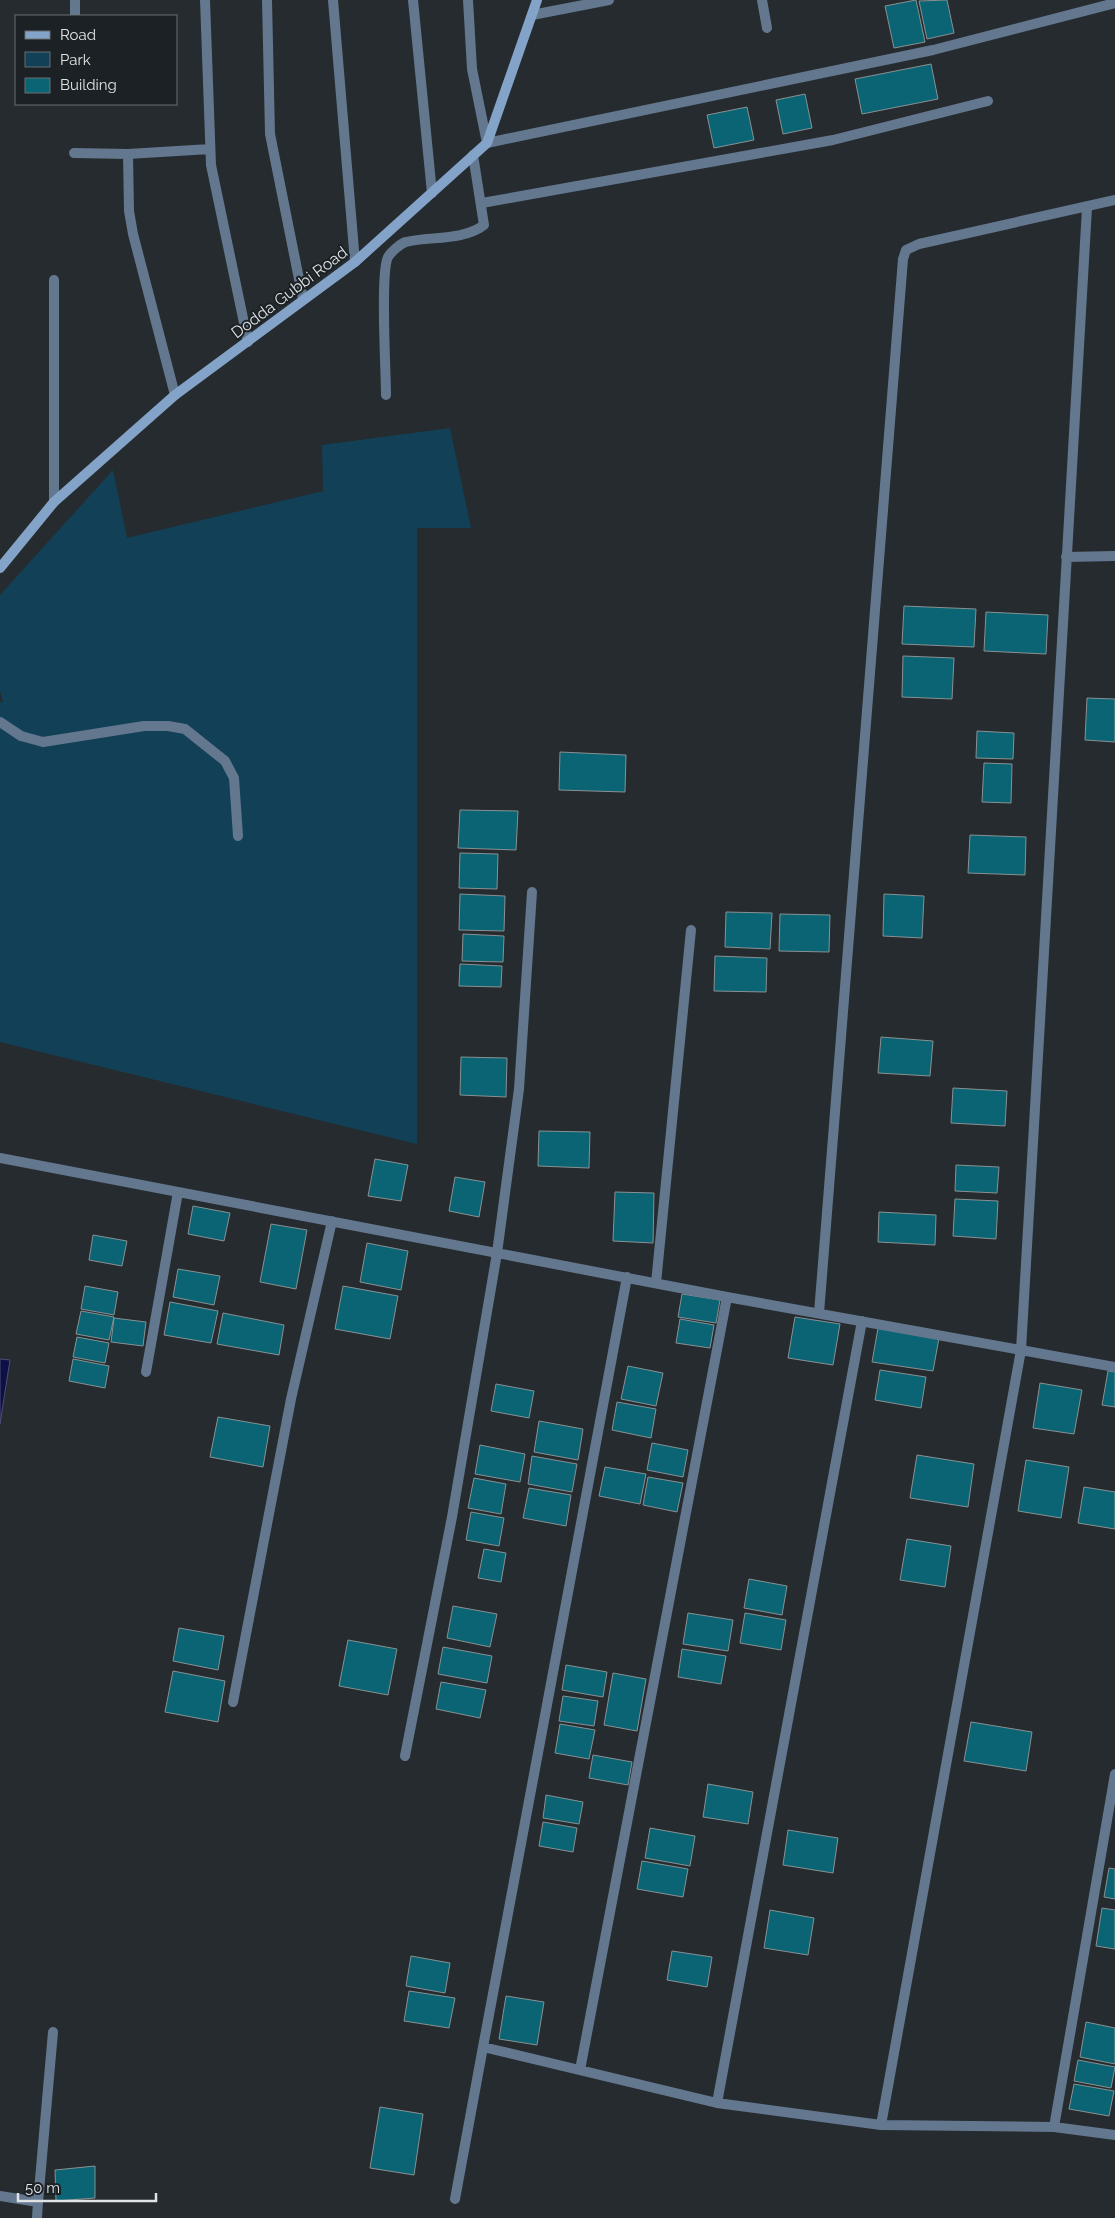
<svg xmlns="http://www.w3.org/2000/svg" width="1115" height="2218" viewBox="0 0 1115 2218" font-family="Raleway,sans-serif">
<rect width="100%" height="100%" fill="#252b2e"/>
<path fill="#124157" d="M 450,428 L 471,528 L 417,528 L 417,1144 L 0,1042 L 0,702 L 3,702 L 0,691 L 0,595 L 113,470 L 127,538 L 323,491 L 322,445 Z"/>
<path fill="#0e0f45" stroke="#4d4f75" d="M 0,1359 L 10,1360 L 0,1424 Z"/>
<path fill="#0a6473" stroke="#899193" d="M 916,0 L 925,42 L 894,48 L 885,6 Z
M 947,0 L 954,33 L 927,39 L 919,1 Z
M 931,64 L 938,99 L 862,114 L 855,79 Z
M 805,94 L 812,128 L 783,134 L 776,100 Z
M 747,107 L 754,140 L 714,148 L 707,115 Z
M 904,606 L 976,609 L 974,647 L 902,644 Z
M 986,612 L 1048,615 L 1046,654 L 984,651 Z
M 903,656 L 954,658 L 952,699 L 902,697 Z
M 1087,698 L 1115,699 L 1115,742 L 1085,740 Z
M 977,731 L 1014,733 L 1013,759 L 976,758 Z
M 560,752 L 626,755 L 625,792 L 559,790 Z
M 984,763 L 1012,764 L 1011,803 L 982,802 Z
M 460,810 L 518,811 L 516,850 L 458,848 Z
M 970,835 L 1026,837 L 1025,875 L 968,873 Z
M 460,853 L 498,854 L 497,889 L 459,888 Z
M 460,894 L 505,896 L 504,931 L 459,930 Z
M 884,894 L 924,896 L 922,938 L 883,936 Z
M 726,912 L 772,913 L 770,949 L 725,947 Z
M 780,914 L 830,915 L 829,952 L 779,951 Z
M 463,934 L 504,936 L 503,962 L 462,961 Z
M 715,956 L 767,958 L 766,992 L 714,991 Z
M 460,964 L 502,966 L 501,987 L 459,986 Z
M 881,1037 L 933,1041 L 930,1076 L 878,1073 Z
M 461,1057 L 507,1058 L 506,1097 L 460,1095 Z
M 953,1088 L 1007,1091 L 1005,1126 L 951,1123 Z
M 539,1131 L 590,1132 L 589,1168 L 538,1166 Z
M 375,1159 L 408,1165 L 401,1201 L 368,1196 Z
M 956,1165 L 999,1167 L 997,1193 L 955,1191 Z
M 455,1177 L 485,1182 L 479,1217 L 449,1211 Z
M 615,1192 L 654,1193 L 653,1243 L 613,1241 Z
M 955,1199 L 998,1201 L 996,1239 L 953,1236 Z
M 193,1206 L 230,1213 L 224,1241 L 188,1234 Z
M 879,1212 L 936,1215 L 935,1245 L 878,1242 Z
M 271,1224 L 307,1230 L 296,1289 L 260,1282 Z
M 93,1235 L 127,1241 L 122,1266 L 89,1260 Z
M 367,1243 L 408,1251 L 401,1290 L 360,1282 Z
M 178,1269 L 220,1276 L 214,1305 L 173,1297 Z
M 85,1286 L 118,1292 L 114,1315 L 81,1309 Z
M 343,1286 L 398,1296 L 390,1339 L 335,1329 Z
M 682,1294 L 720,1300 L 716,1323 L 678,1317 Z
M 170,1302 L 218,1311 L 211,1343 L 164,1335 Z
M 81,1311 L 114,1317 L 109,1340 L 76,1334 Z
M 223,1313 L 284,1325 L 279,1355 L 217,1344 Z
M 795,1317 L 840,1324 L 833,1365 L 788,1358 Z
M 114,1318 L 146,1322 L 143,1346 L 111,1342 Z
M 680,1319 L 714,1325 L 710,1348 L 676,1343 Z
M 878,1328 L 939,1338 L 933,1371 L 872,1362 Z
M 77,1337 L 109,1343 L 105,1363 L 73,1357 Z
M 73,1359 L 109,1366 L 105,1388 L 69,1381 Z
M 628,1366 L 663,1373 L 656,1406 L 621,1399 Z
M 880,1370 L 926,1377 L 921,1408 L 875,1400 Z
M 1108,1371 L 1115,1372 L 1115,1407 L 1102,1405 Z
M 1040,1383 L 1082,1390 L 1074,1434 L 1033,1428 Z
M 496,1384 L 534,1391 L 529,1418 L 491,1411 Z
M 617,1402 L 656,1409 L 651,1438 L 612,1430 Z
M 218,1417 L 270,1426 L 263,1467 L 210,1457 Z
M 539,1421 L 583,1429 L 578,1460 L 534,1452 Z
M 652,1443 L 688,1450 L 683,1477 L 647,1470 Z
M 480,1445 L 525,1454 L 520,1482 L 475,1474 Z
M 917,1455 L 974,1464 L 968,1507 L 910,1498 Z
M 532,1456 L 577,1464 L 572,1492 L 528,1484 Z
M 1026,1460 L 1069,1467 L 1061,1518 L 1018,1511 Z
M 605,1467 L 646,1474 L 640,1504 L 599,1496 Z
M 648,1477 L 683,1483 L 677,1512 L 643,1505 Z
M 474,1478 L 506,1484 L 501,1514 L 468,1508 Z
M 1084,1487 L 1115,1492 L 1115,1529 L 1078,1523 Z
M 529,1488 L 571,1495 L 566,1526 L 523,1518 Z
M 471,1512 L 504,1518 L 499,1546 L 466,1540 Z
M 907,1539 L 951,1546 L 945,1587 L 900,1580 Z
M 484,1549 L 506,1553 L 501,1582 L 478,1578 Z
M 749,1579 L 787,1586 L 782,1615 L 744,1608 Z
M 453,1606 L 497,1614 L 490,1647 L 447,1638 Z
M 688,1613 L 733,1620 L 728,1651 L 683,1644 Z
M 745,1613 L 786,1620 L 781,1650 L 740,1643 Z
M 179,1628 L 224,1636 L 218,1670 L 173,1661 Z
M 348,1640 L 397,1649 L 388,1695 L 339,1686 Z
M 443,1647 L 492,1656 L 487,1683 L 438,1674 Z
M 682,1649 L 726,1656 L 721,1684 L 678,1677 Z
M 566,1665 L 607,1672 L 603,1697 L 562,1690 Z
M 173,1671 L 225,1681 L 218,1722 L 165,1712 Z
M 613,1673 L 646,1679 L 637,1731 L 604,1725 Z
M 441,1682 L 486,1690 L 480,1718 L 436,1709 Z
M 563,1696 L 598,1701 L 594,1726 L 559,1721 Z
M 971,1722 L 1032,1732 L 1026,1771 L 964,1761 Z
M 560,1724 L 595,1730 L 589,1759 L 555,1753 Z
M 593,1755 L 632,1762 L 628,1785 L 589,1778 Z
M 708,1784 L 753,1792 L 748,1824 L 703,1817 Z
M 546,1795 L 583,1802 L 579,1824 L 543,1818 Z
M 543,1822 L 577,1828 L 573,1852 L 539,1846 Z
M 650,1828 L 695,1836 L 690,1866 L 645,1858 Z
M 788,1830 L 838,1838 L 833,1873 L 783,1865 Z
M 642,1861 L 688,1869 L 683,1897 L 637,1889 Z
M 1109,1868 L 1115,1869 L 1115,1899 L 1104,1897 Z
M 1102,1908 L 1115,1910 L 1115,1949 L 1096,1946 Z
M 770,1910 L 814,1918 L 808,1955 L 764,1948 Z
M 672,1951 L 712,1957 L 707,1987 L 667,1980 Z
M 411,1956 L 450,1963 L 445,1993 L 406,1986 Z
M 409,1991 L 455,1998 L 449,2028 L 404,2021 Z
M 506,1996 L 544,2002 L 537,2045 L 499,2039 Z
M 1086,2022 L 1115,2028 L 1115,2064 L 1080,2057 Z
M 1078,2060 L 1115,2067 L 1111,2088 L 1074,2081 Z
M 1074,2084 L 1114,2091 L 1109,2116 L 1069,2109 Z
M 380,2107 L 423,2114 L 414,2175 L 370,2168 Z
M 95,2166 L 95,2198 L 56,2201 L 55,2170 Z"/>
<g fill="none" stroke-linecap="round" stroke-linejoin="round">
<path stroke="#63778f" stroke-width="10" d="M 482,203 L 833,140 L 988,101
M 386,395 C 386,372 380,272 388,257 C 391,252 401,243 406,242 C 430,236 463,241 484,225 L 473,155
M 0,722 L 21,736 L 43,742 L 144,726 L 168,726 L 185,729 L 225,761 L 234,778 L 238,836"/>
<path stroke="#63778f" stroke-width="10" d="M 205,0 L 211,165 L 248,342
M 267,0 L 270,134 L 303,299
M 333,0 L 355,262
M 413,0 L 432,193
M 468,0 L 472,69 L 487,143 L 933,50 L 1115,3
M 762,0 L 767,28
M 532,15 L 609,0
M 75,16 L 75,0
M 74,153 L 128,154 L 210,149
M 128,154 L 129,211 L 133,234 L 175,395
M 54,280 L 54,502
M 1066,557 L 1115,556
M 0,1158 L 727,1297 L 1115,1367
M 627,1277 L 483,2047 L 717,2103 L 881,2125 L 1054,2127 L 1115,2135
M 656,1283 L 691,930
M 819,1313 L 903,259 L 906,250 L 919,244 L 1115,200
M 146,1372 L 178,1192
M 233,1702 L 291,1399 L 332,1221
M 405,1756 L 452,1517 L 497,1253 L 519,1089 L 532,892
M 580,2070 L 727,1297
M 717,2103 L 862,1321
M 881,2125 L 1021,1350 L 1087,208
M 1054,2127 L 1115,1774
M 0,2196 L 38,2202 L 37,2218
M 455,2199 L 483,2047
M 38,2202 L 53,2032"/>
<path stroke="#83a3c9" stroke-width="10" d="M 0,568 L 54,502 L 175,395 L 355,262 L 487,143 L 537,0"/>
</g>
<g text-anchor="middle" stroke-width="4" stroke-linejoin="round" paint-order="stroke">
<g font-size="16" fill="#dfe3e5" stroke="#1b2124">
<text transform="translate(289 292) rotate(-37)" y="6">Dodda Gubbi Road</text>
</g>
</g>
<rect x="15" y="15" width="162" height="90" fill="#1b2124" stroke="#696f71"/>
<rect x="25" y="31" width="25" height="8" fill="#83a3c9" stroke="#696f71"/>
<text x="60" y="40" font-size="15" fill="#dfe3e5">Road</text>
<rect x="25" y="52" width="25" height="15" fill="#124157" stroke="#696f71"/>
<text x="60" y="65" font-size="15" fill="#dfe3e5">Park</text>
<rect x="25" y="78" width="25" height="15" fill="#0a6473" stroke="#696f71"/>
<text x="60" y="90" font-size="15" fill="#dfe3e5">Building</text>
<path d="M18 2193v8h138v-8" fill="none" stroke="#dfe3e5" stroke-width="2.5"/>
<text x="25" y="2193" font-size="15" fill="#dfe3e5" stroke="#1b2124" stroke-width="4" paint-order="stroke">50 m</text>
</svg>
